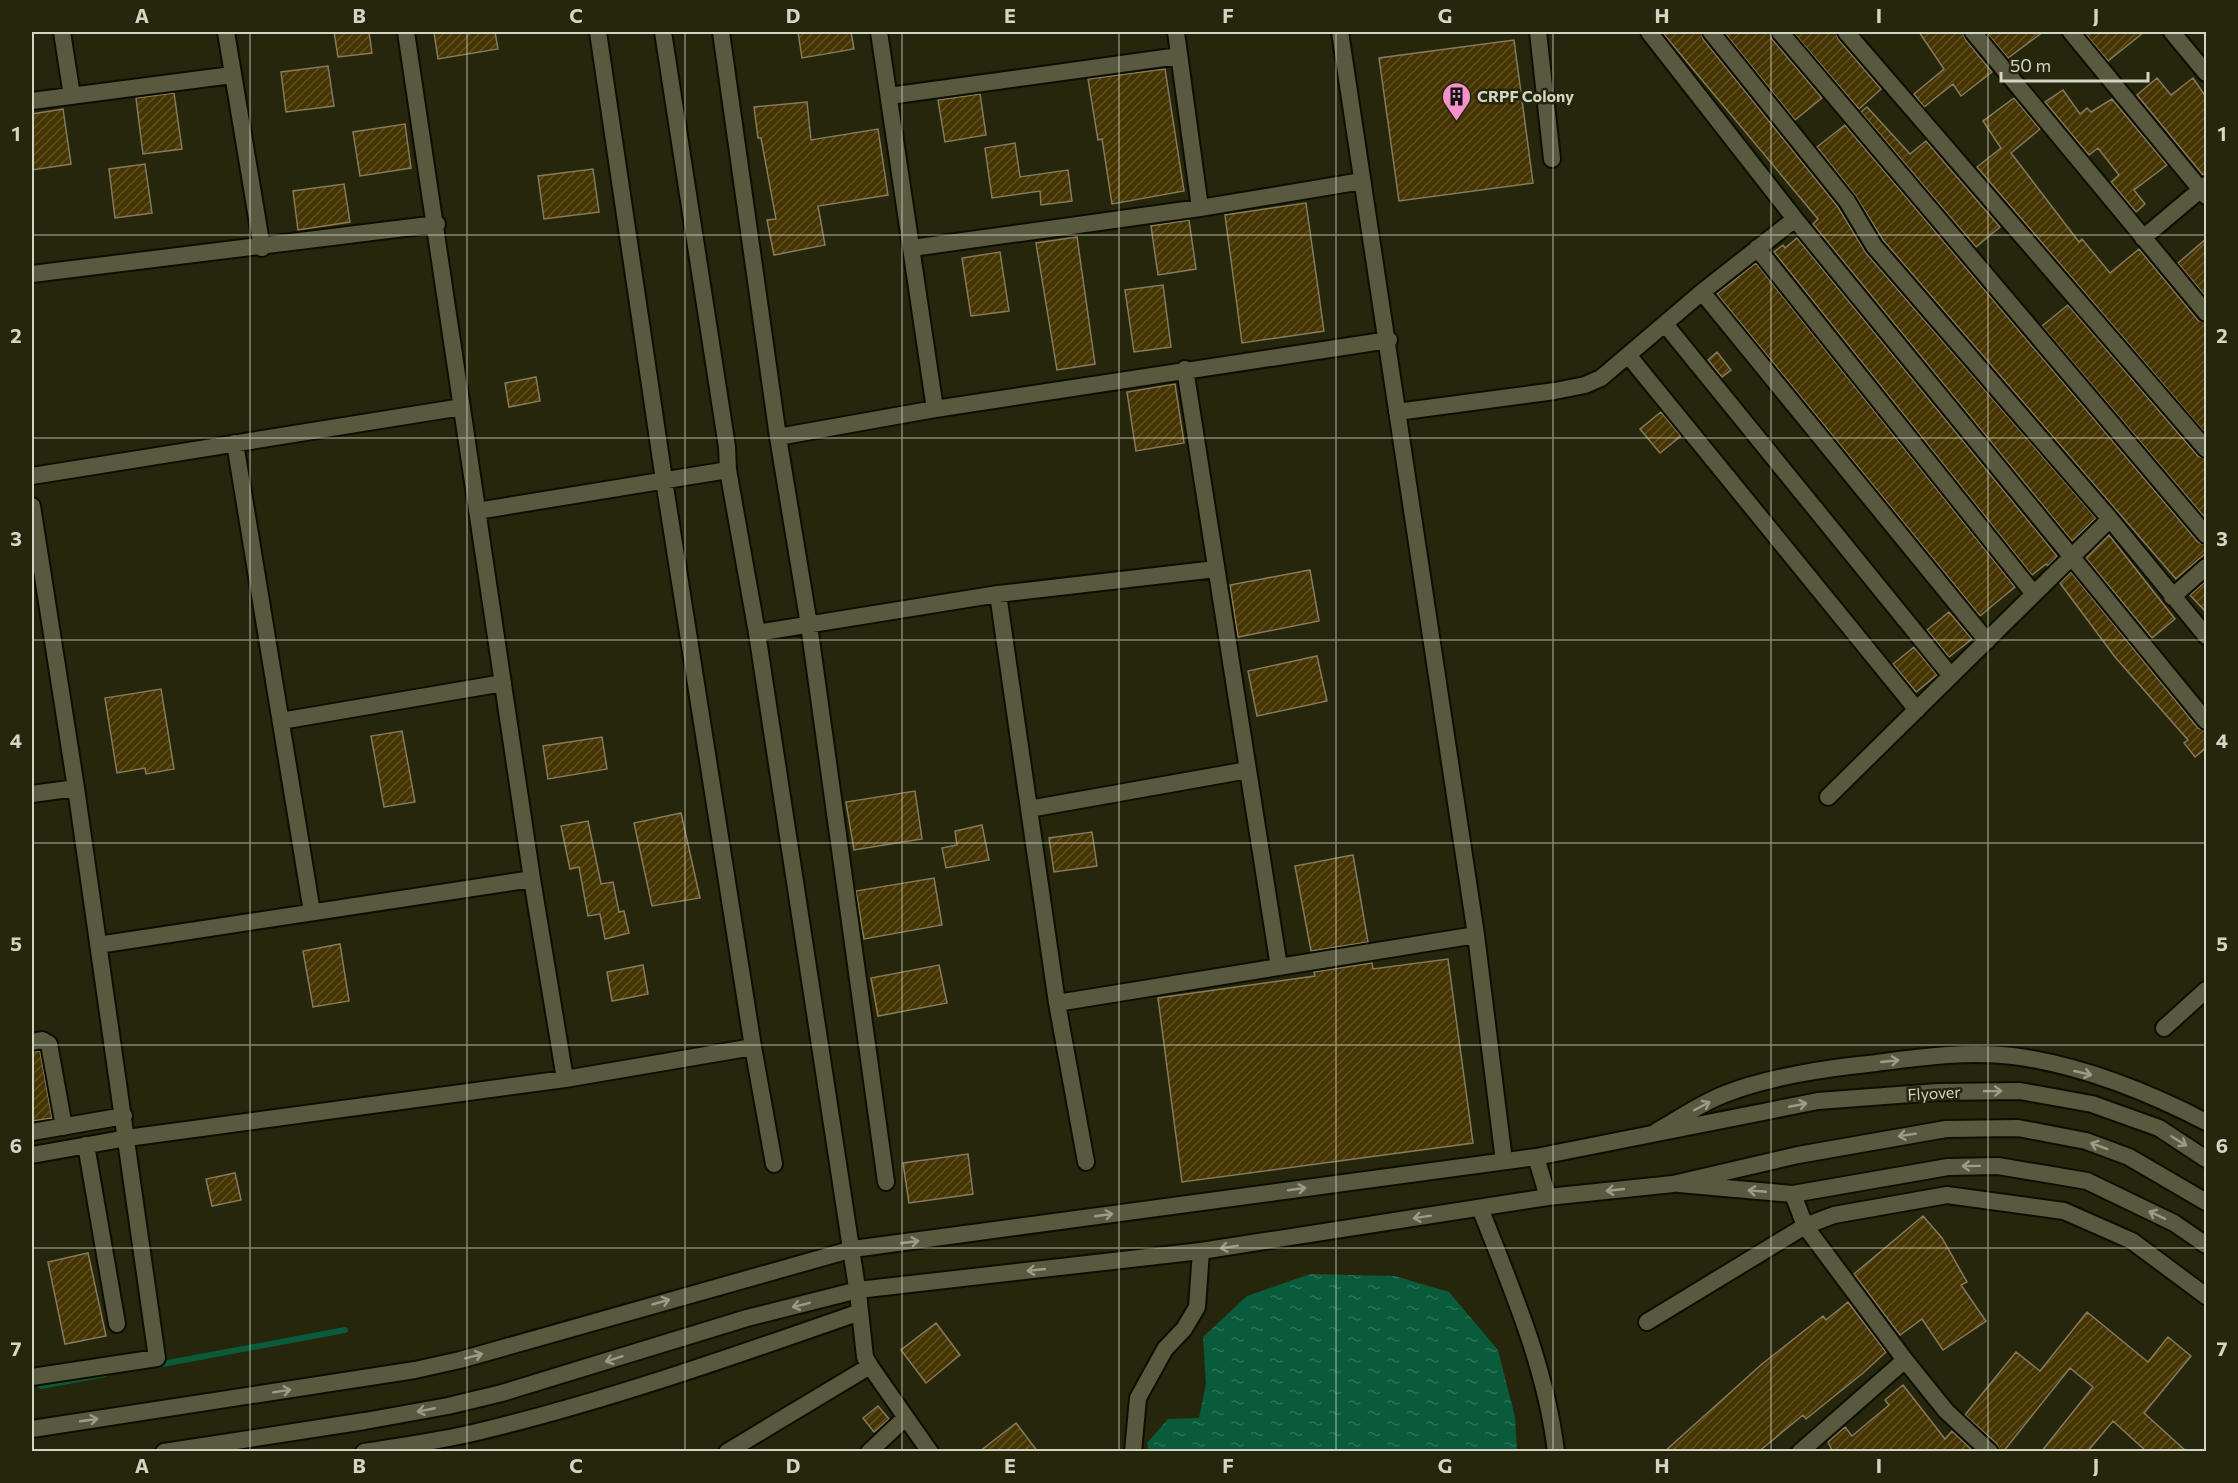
<svg xmlns="http://www.w3.org/2000/svg" width="2238" height="1483" viewBox="0 0 2238 1483" font-family="Commissioner,sans-serif">
<defs>
<pattern id="water-ripples" width="26" height="14" patternUnits="userSpaceOnUse" patternTransform="scale(1.5)"><rect width="26" height="14" fill="#095b3b"/><path d="M2 4q2-2 4 0t4 0M15 11q2-2 4 0t4 0" fill="none" stroke="#2c7256"/></pattern>
<pattern id="building-hatch" width="6" height="6" patternUnits="userSpaceOnUse" patternTransform="scale(1.5)"><rect width="6" height="6" fill="#463401"/><path d="M-1 1l2-2M0 6l6-6M5 7l2-2" fill="none" stroke="#605025"/></pattern>
</defs>
<rect width="100%" height="100%" fill="#25260c"/>
<path fill="url(#water-ripples)" d="M 1310,1274 L 1395,1276 L 1449,1292 L 1498,1350 L 1515,1417 L 1517,1451 L 1149,1451 L 1147,1443 L 1168,1419 L 1199,1418 L 1206,1384 L 1203,1337 L 1247,1296 Z"/>
<g fill="none" stroke-linecap="round" stroke-linejoin="round">
<path stroke="#095b3b" stroke-width="6" d="M 157,1365 L 345,1330
M 41,1386 L 105,1374"/>
</g>
<path fill="url(#building-hatch)" stroke="#867a5f" stroke-width="1.5" d="M 334,32 L 369,32 L 372,53 L 338,57 Z
M 434,32 L 495,32 L 498,49 L 438,59 Z
M 798,32 L 851,32 L 854,49 L 802,58 Z
M 1662,32 L 1701,32 L 1703,39 L 1838,207 L 1866,253 L 2096,518 L 2072,541 L 1813,224 L 1818,219 Z
M 1724,32 L 1770,32 L 1772,39 L 1822,98 L 1795,120 Z
M 1793,32 L 1836,32 L 1838,39 L 1881,89 L 1859,109 Z
M 1919,32 L 1963,32 L 1965,39 L 1992,72 L 1961,96 L 1953,84 L 1924,107 L 1914,94 L 1944,69 Z
M 1986,32 L 2043,32 L 2008,58 Z
M 2084,32 L 2144,32 L 2108,61 Z
M 1514,40 L 1533,183 L 1399,201 L 1379,58 Z
M 328,66 L 334,106 L 286,112 L 281,72 Z
M 1165,69 L 1184,191 L 1112,204 L 1102,139 L 1098,140 L 1088,79 Z
M 2157,78 L 2171,95 L 2193,78 L 2206,97 L 2206,175 L 2203,175 L 2137,95 Z
M 2063,90 L 2080,114 L 2087,108 L 2091,112 L 2112,99 L 2167,165 L 2134,190 L 2145,204 L 2136,212 L 2111,182 L 2119,175 L 2098,148 L 2089,155 L 2045,102 Z
M 174,93 L 182,149 L 143,154 L 136,98 Z
M 980,94 L 986,135 L 945,142 L 938,100 Z
M 2014,98 L 2040,129 L 2011,153 L 2079,242 L 2082,239 L 2110,273 L 2139,249 L 2198,320 L 2206,323 L 2206,434 L 1977,167 L 2001,148 L 1983,121 Z
M 807,102 L 811,140 L 878,129 L 888,195 L 818,206 L 825,245 L 774,255 L 767,220 L 776,219 L 761,138 L 758,138 L 754,107 Z
M 1867,107 L 1910,154 L 1926,141 L 2000,227 L 1976,247 L 1861,112 Z
M 63,109 L 71,164 L 32,170 L 32,114 Z
M 405,124 L 411,168 L 360,176 L 353,132 Z
M 1845,125 L 2198,542 L 2206,545 L 2206,553 L 2176,579 L 1883,240 L 1855,195 L 1817,147 Z
M 1015,143 L 1020,177 L 1068,170 L 1072,201 L 1041,205 L 1040,191 L 992,198 L 985,148 Z
M 145,164 L 152,213 L 115,218 L 109,169 Z
M 593,169 L 599,212 L 544,219 L 538,176 Z
M 344,184 L 350,222 L 298,230 L 293,191 Z
M 1306,203 L 1324,331 L 1242,343 L 1225,215 Z
M 1189,220 L 1196,269 L 1158,275 L 1151,226 Z
M 1077,237 L 1095,364 L 1057,370 L 1036,243 Z
M 1797,238 L 2057,556 L 2048,566 L 2046,564 L 2032,575 L 1774,252 L 1783,245 L 1785,248 Z
M 2206,239 L 2206,297 L 2178,263 Z
M 1000,252 L 1009,311 L 971,316 L 962,258 Z
M 1756,263 L 2015,587 L 1980,616 L 1717,294 Z
M 1163,285 L 1171,347 L 1134,352 L 1125,290 Z
M 2068,305 L 2198,456 L 2206,459 L 2206,519 L 2042,326 Z
M 1717,352 L 1731,370 L 1722,377 L 1708,360 Z
M 536,377 L 540,401 L 509,407 L 505,383 Z
M 1175,384 L 1184,443 L 1136,451 L 1127,392 Z
M 1661,412 L 1681,436 L 1660,453 L 1640,429 Z
M 2109,535 L 2175,619 L 2152,638 L 2086,558 Z
M 1310,570 L 1319,621 L 1238,637 L 1230,585 Z
M 2071,572 L 2198,728 L 2206,731 L 2206,748 L 2195,757 L 2184,743 L 2188,740 L 2115,657 L 2060,583 Z
M 2205,582 L 2206,583 L 2206,612 L 2190,595 Z
M 1949,612 L 1972,639 L 1949,657 L 1927,630 Z
M 1914,647 L 1937,675 L 1916,692 L 1893,664 Z
M 1317,656 L 1327,701 L 1257,716 L 1248,671 Z
M 161,689 L 174,769 L 146,774 L 145,768 L 117,773 L 105,698 Z
M 402,731 L 415,802 L 384,807 L 371,736 Z
M 602,737 L 607,769 L 548,779 L 543,746 Z
M 915,791 L 922,839 L 854,850 L 846,802 Z
M 681,813 L 700,898 L 652,906 L 634,823 Z
M 588,821 L 601,884 L 613,882 L 619,912 L 624,911 L 629,933 L 605,939 L 600,914 L 588,916 L 579,867 L 570,869 L 561,826 Z
M 982,825 L 989,860 L 946,868 L 942,848 L 957,845 L 955,831 Z
M 1092,832 L 1097,866 L 1054,872 L 1049,838 Z
M 1353,855 L 1368,942 L 1311,951 L 1295,866 Z
M 934,878 L 942,925 L 864,939 L 856,891 Z
M 340,944 L 349,1001 L 313,1007 L 303,951 Z
M 1448,959 L 1473,1143 L 1182,1182 L 1158,998 L 1315,976 L 1314,972 L 1372,963 L 1373,969 Z
M 643,965 L 648,994 L 612,1001 L 607,972 Z
M 939,965 L 947,1003 L 878,1016 L 871,978 Z
M 40,1051 L 52,1118 L 32,1121 L 32,1052 Z
M 968,1154 L 973,1194 L 909,1203 L 903,1163 Z
M 235,1173 L 241,1200 L 212,1206 L 206,1179 Z
M 1923,1216 L 1942,1238 L 1967,1282 L 1961,1285 L 1986,1321 L 1943,1350 L 1922,1319 L 1900,1335 L 1854,1274 Z
M 88,1253 L 106,1336 L 65,1344 L 48,1262 Z
M 1848,1302 L 1886,1352 L 1863,1373 L 1806,1419 L 1803,1415 L 1758,1452 L 1664,1452 L 1762,1364 L 1823,1316 L 1826,1320 Z
M 2087,1312 L 2148,1362 L 2168,1337 L 2191,1356 L 2144,1413 L 2187,1452 L 2147,1452 L 2113,1421 L 2087,1452 L 2041,1452 L 2093,1387 L 2070,1368 L 2003,1452 L 2000,1452 L 1997,1444 L 1965,1415 L 2016,1352 L 2040,1371 Z
M 936,1323 L 960,1355 L 926,1383 L 901,1350 Z
M 1903,1385 L 1945,1439 L 1952,1431 L 1974,1452 L 1833,1452 L 1828,1442 L 1845,1427 L 1852,1436 L 1889,1405 L 1885,1400 Z
M 878,1406 L 889,1419 L 874,1432 L 863,1418 Z
M 1016,1423 L 1038,1452 L 979,1452 Z"/>
<g fill="none" stroke-linecap="round" stroke-linejoin="round">
<defs>
<path id="minor" d="M 62,32 L 72,96
M 226,32 L 262,248
M 406,32 L 532,879 L 565,1079
M 598,32 L 664,480 L 753,1047 L 774,1164
M 721,32 L 778,437 L 809,625 L 886,1182
M 879,32 L 935,409
M 1176,32 L 1200,208
M 1340,32 L 1476,935 L 1504,1161
M 1538,32 L 1552,159
M 1649,32 L 1795,219 L 2206,721
M 1711,32 L 1847,201 L 1874,246 L 2110,519 L 2206,636
M 1780,32 L 2206,535
M 1846,32 L 2206,449
M 1973,32 L 2206,313
M 2071,32 L 2206,196
M 2172,32 L 2206,73
M 889,96 L 1179,56
M 32,101 L 232,75
M 2143,238 L 2206,185
M 912,248 L 1200,208 L 1362,181
M 1757,248 L 2034,594
M 32,274 L 437,224
M 1702,292 L 1987,641
M 1665,324 L 1951,676
M 1628,355 L 1917,710
M 1185,369 L 1279,967
M 1397,412 L 1555,391 L 1585,385 L 1601,378 L 1702,292 L 1795,219
M 778,437 L 935,409 L 1389,340
M 235,443 L 312,912
M 32,476 L 462,407
M 32,506 L 76,788 L 157,1358 L 32,1377
M 477,511 L 728,470
M 998,594 L 1057,1003 L 1086,1162
M 2172,597 L 2206,567
M 757,633 L 998,594 L 1216,569
M 281,721 L 503,683
M 32,794 L 76,788
M 1828,797 L 2110,519
M 1029,809 L 1248,770
M 98,945 L 532,879
M 1057,1003 L 1476,935
M 2164,1028 L 2206,990
M 32,1042 L 42,1040 L 49,1044 L 64,1127
M 32,1132 L 124,1116
M 86,1145 L 117,1324
M 32,1155 L 127,1138 L 565,1079 L 753,1047
M 1793,1194 L 1805,1226 L 1905,1360 L 1946,1411 L 1990,1452
M 1480,1208 C 1511,1287 1546,1367 1556,1452
M 1647,1322 L 1805,1226 L 1834,1215 L 1947,1195 L 2064,1211 L 2132,1241 L 2206,1296
M 870,1366 L 930,1452
M 364,1452 C 401,1446 440,1441 477,1432 C 607,1401 734,1356 860,1312
M 727,1452 L 870,1366 L 865,1357 L 859,1302
M 869,1452 L 905,1418
M 1133,1452 L 1138,1398 L 1165,1349 L 1184,1329 L 1197,1307 L 1201,1251
M 1800,1452 L 1905,1360"/>
<path id="tertiary" d="M 663,32 L 727,447 L 728,470 L 757,633 L 859,1301
M 1657,1131 C 1679,1119 1701,1103 1725,1094 C 1764,1078 1826,1068 1868,1064 C 1915,1058 1965,1050 2013,1056 C 2081,1065 2146,1091 2206,1122
M 1679,1184 L 1793,1194 L 1948,1167 L 1998,1166 L 2087,1181 L 2174,1223 L 2206,1245"/>
<path id="secondary" d="M 1536,1157 L 1548,1197
M 32,1429 L 415,1370 L 460,1360 L 853,1249 L 1536,1157 L 1818,1101 L 1938,1092 L 2020,1091 L 2092,1104 L 2159,1128 L 2206,1159
M 164,1452 L 365,1421 L 448,1406 L 502,1393 L 747,1318 L 858,1290 L 1201,1251 L 1548,1197 L 1673,1184 L 1798,1155 L 1946,1129 L 2018,1128 L 2086,1141 L 2129,1157 L 2206,1202"/>
</defs>
<use href="#minor" stroke="#0e0e00" stroke-width="20"/>
<use href="#tertiary" stroke="#0e0e00" stroke-width="20"/>
<use href="#secondary" stroke="#0e0e00" stroke-width="20"/>
<use href="#minor" stroke="#58593e" stroke-width="16"/>
<use href="#tertiary" stroke="#58593e" stroke-width="16"/>
<use href="#secondary" stroke="#58593e" stroke-width="16"/>
</g>
<defs><path id="oneway-shaft" d="M-6 0H5M1.5-3L5.5 0L1.5 3" fill="none" stroke-width="1.6" stroke-linecap="round" stroke-linejoin="round" transform="scale(1.5)"/></defs>
<g stroke="#9c9d88">
<use href="#oneway-shaft" transform="translate(1890 1061) rotate(-6)"/>
<use href="#oneway-shaft" transform="translate(2083 1073) rotate(13)"/>
<use href="#oneway-shaft" transform="translate(1993 1091) rotate(-1)"/>
<use href="#oneway-shaft" transform="translate(1798 1105) rotate(-11)"/>
<use href="#oneway-shaft" transform="translate(1702 1106) rotate(-28)"/>
<use href="#oneway-shaft" transform="translate(1907 1135) rotate(171)"/>
<use href="#oneway-shaft" transform="translate(2179 1141) rotate(32)"/>
<use href="#oneway-shaft" transform="translate(2099 1146) rotate(-160)"/>
<use href="#oneway-shaft" transform="translate(1971 1166) rotate(179)"/>
<use href="#oneway-shaft" transform="translate(1297 1189) rotate(-8)"/>
<use href="#oneway-shaft" transform="translate(1615 1190) rotate(174)"/>
<use href="#oneway-shaft" transform="translate(1757 1191) rotate(-175)"/>
<use href="#oneway-shaft" transform="translate(1104 1215) rotate(-8)"/>
<use href="#oneway-shaft" transform="translate(2157 1215) rotate(-154)"/>
<use href="#oneway-shaft" transform="translate(1422 1217) rotate(171)"/>
<use href="#oneway-shaft" transform="translate(910 1242) rotate(-8)"/>
<use href="#oneway-shaft" transform="translate(1229 1247) rotate(171)"/>
<use href="#oneway-shaft" transform="translate(1036 1270) rotate(174)"/>
<use href="#oneway-shaft" transform="translate(661 1302) rotate(-16)"/>
<use href="#oneway-shaft" transform="translate(801 1305) rotate(166)"/>
<use href="#oneway-shaft" transform="translate(474 1356) rotate(-15)"/>
<use href="#oneway-shaft" transform="translate(614 1359) rotate(162)"/>
<use href="#oneway-shaft" transform="translate(282 1391) rotate(-9)"/>
<use href="#oneway-shaft" transform="translate(426 1410) rotate(169)"/>
<use href="#oneway-shaft" transform="translate(89 1420) rotate(-8)"/>
</g>
<path fill="none" stroke="#d3d5c5" stroke-width="1.5" stroke-opacity="0.55" d="M 250,32 L 250,1452M 467,32 L 467,1452M 685,32 L 685,1452M 902,32 L 902,1452M 1119,32 L 1119,1452M 1336,32 L 1336,1452M 1553,32 L 1553,1452M 1771,32 L 1771,1452M 1988,32 L 1988,1452M 32,235 L 2206,235M 32,438 L 2206,438M 32,640 L 2206,640M 32,843 L 2206,843M 32,1045 L 2206,1045M 32,1248 L 2206,1248"/>
<defs>
<symbol id="building-pin" viewBox="-11 -11 22 30"><path d="M0 17L-7.5 6A9.5 9.5 0 1 1 7.5 6Z" fill="#f890ca" stroke="#25260c"/><path d="M-4-6H4V6H1V3H-1V6H-4ZM-2.5-4.3h1.7v1.8h-1.7ZM.8-4.3h1.7v1.8H.8ZM-2.5-1h1.7V.8h-1.7ZM.8-1h1.7V.8H.8Z" fill="#111"/></symbol>
</defs>
<g fill-rule="evenodd">
<use href="#building-pin" x="1440" y="80" width="33" height="45"/>
</g>
<g text-anchor="middle" stroke-width="5" stroke-linejoin="round" paint-order="stroke">
<g font-size="16" font-weight="bold" fill="#d3d5c5" stroke="#25260c" text-anchor="start">
<text x="1477" y="102">CRPF Colony</text>
</g>
<g font-size="16" fill="#d3d5c5" stroke="#25260c">
<text transform="translate(1934 1093) rotate(-3)" y="6">Flyover</text>
</g>
</g>
<rect width="2238" height="1483" fill="none" stroke="#25260c" stroke-width="66"/>
<path d="M2001 72v9h147v-9" fill="none" stroke="#d3d5c5" stroke-width="3"/>
<text x="2010" y="72" font-size="18" fill="#d3d5c5" stroke="#25260c" stroke-width="4.5" paint-order="stroke">50 m</text>
<rect x="33" y="33" width="2172" height="1417" fill="none" stroke="#d3d5c5" stroke-width="2"/>
<g font-size="20" text-anchor="middle" font-weight="bold" fill="#d3d5c5">
<text x="142" y="23">A</text>
<text x="359" y="23">B</text>
<text x="576" y="23">C</text>
<text x="793" y="23">D</text>
<text x="1010" y="23">E</text>
<text x="1228" y="23">F</text>
<text x="1445" y="23">G</text>
<text x="1662" y="23">H</text>
<text x="1879" y="23">I</text>
<text x="2096" y="23">J</text>
<text x="16" y="141">1</text>
<text x="2222" y="141">1</text>
<text x="16" y="343">2</text>
<text x="2222" y="343">2</text>
<text x="16" y="546">3</text>
<text x="2222" y="546">3</text>
<text x="16" y="748">4</text>
<text x="2222" y="748">4</text>
<text x="16" y="951">5</text>
<text x="2222" y="951">5</text>
<text x="16" y="1153">6</text>
<text x="2222" y="1153">6</text>
<text x="16" y="1356">7</text>
<text x="2222" y="1356">7</text>
<text x="142" y="1473">A</text>
<text x="359" y="1473">B</text>
<text x="576" y="1473">C</text>
<text x="793" y="1473">D</text>
<text x="1010" y="1473">E</text>
<text x="1228" y="1473">F</text>
<text x="1445" y="1473">G</text>
<text x="1662" y="1473">H</text>
<text x="1879" y="1473">I</text>
<text x="2096" y="1473">J</text>
</g>
</svg>
